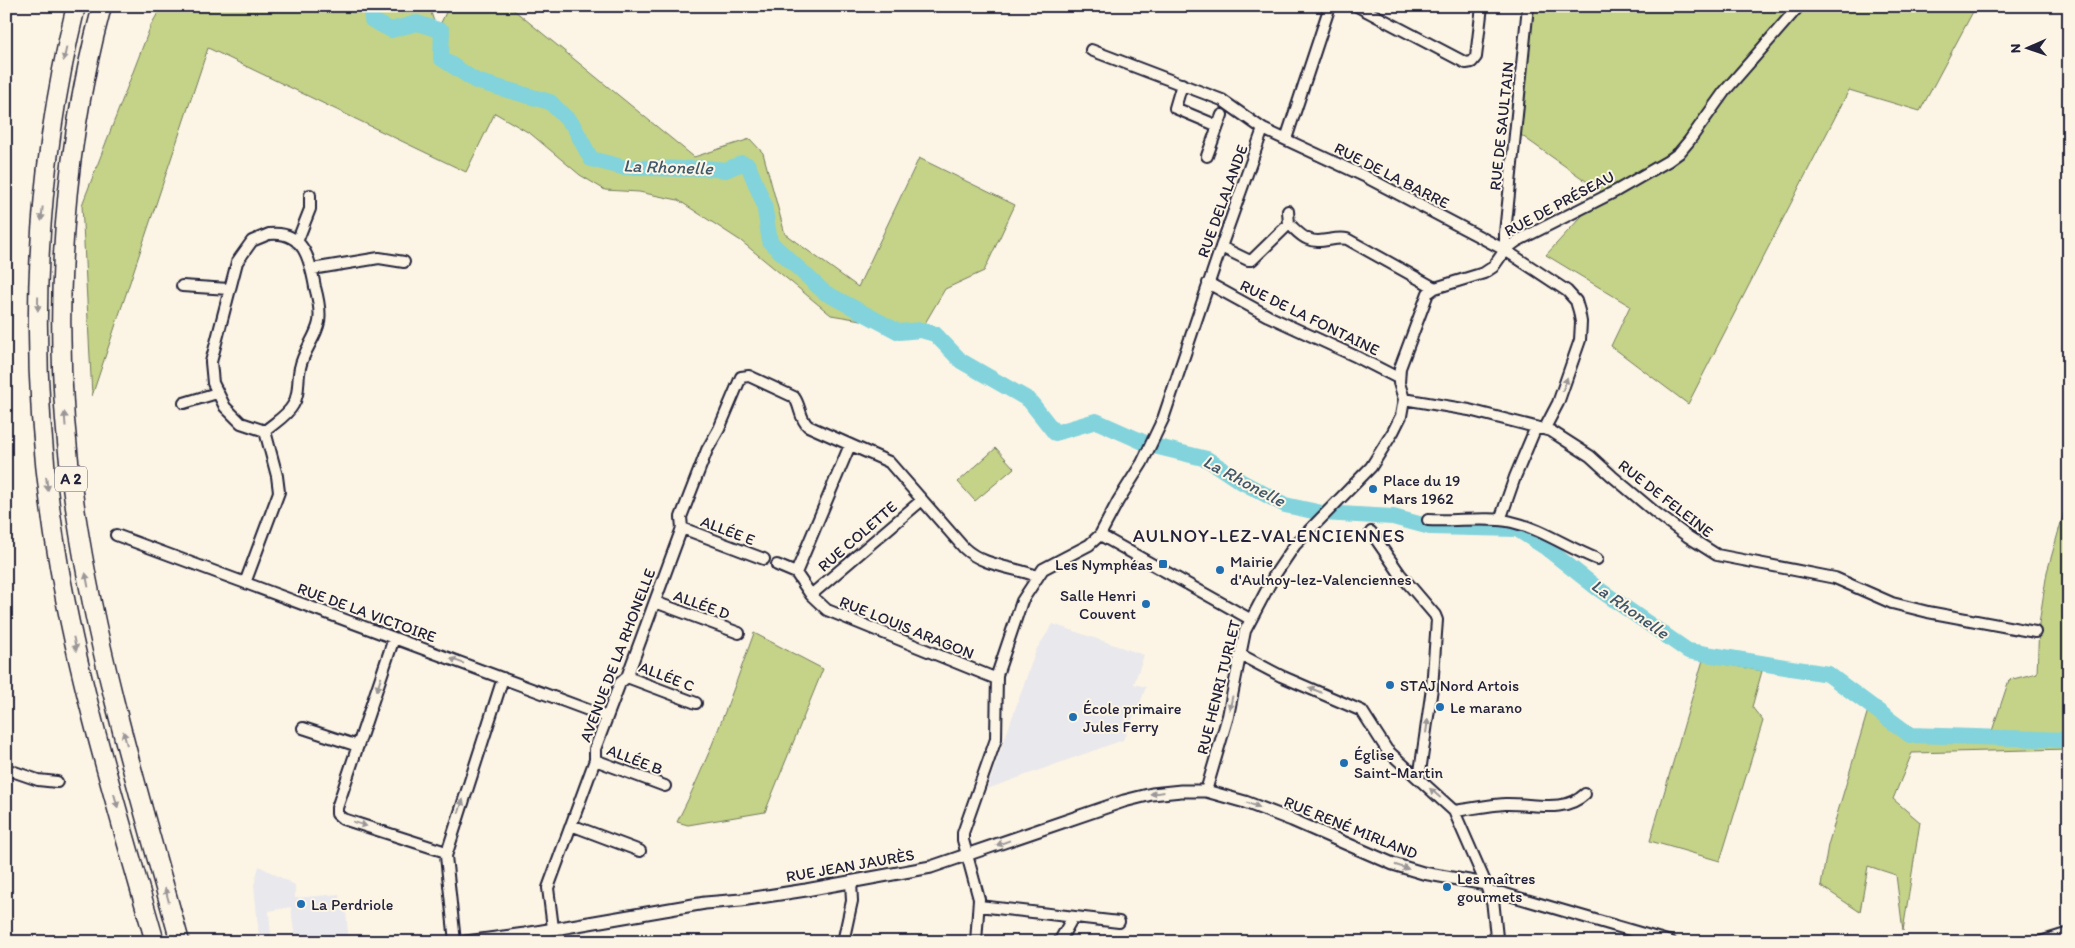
<svg xmlns="http://www.w3.org/2000/svg" width="2075" height="948" viewBox="0 0 2075 948" font-family="Itim,sans-serif">
<rect width="100%" height="100%" fill="#fcf5e5"/>
<filter id="ink" filterUnits="userSpaceOnUse"><feTurbulence type="fractalNoise" baseFrequency=".02" numOctaves="2"/><feDisplacementMap in="SourceGraphic" scale="10" xChannelSelector="R" yChannelSelector="G"/><feConvolveMatrix kernelMatrix="1 2 1 2 8 2 1 2 1" color-interpolation-filters="sRGB"/></filter>
<g filter="url(#ink)">
<path fill="#e9e8ec" d="M 1053,624 L 1144,655 L 1134,684 L 1146,687 L 1139,706 L 1123,740 L 987,789 L 1036,650 Z
M 259,866 L 295,885 L 295,898 L 339,894 L 340,901 L 345,901 L 349,942 L 295,942 L 291,907 L 269,911 L 271,936 L 259,937 L 254,885 Z"/>
<path fill="#c4d387" stroke="#737a61" d="M 162,6 L 429,6 L 437,31 L 449,6 L 509,6 L 694,157 L 750,139 L 763,153 L 785,234 L 858,287 L 919,158 L 1015,205 L 984,271 L 945,289 L 921,330 L 831,315 L 741,241 L 678,200 L 639,192 L 605,190 L 580,175 L 531,134 L 495,113 L 466,172 L 208,48 L 92,396 L 82,205 L 151,25 Z
M 1533,6 L 1976,6 L 1920,111 L 1849,90 L 1688,404 L 1611,346 L 1630,306 L 1546,255 L 1603,193 L 1518,133 Z
M 996,448 L 1014,468 L 975,501 L 958,482 Z
M 2069,501 L 2069,749 L 1912,753 L 1893,799 L 1920,822 L 1903,931 L 1896,875 L 1868,866 L 1860,912 L 1821,886 L 1828,845 L 1871,700 L 1916,730 L 1991,734 L 2009,680 L 2037,673 L 2039,624 L 2047,572 L 2066,505 Z
M 754,633 L 823,669 L 765,812 L 688,825 L 677,822 C 708,762 731,696 754,633 Z
M 1703,660 L 1762,671 L 1752,707 L 1763,721 L 1720,861 L 1650,841 Z"/>
<g fill="none" stroke-linecap="round" stroke-linejoin="round">
<path stroke="#82d3dc" stroke-width="16" d="M 371,6 L 372,20 L 391,30 L 417,23 L 442,31 L 441,58 L 476,81 L 550,102 L 573,125 L 591,159 L 622,167 L 683,169 L 704,168 L 726,170 L 742,163 L 748,165 L 764,204 L 770,242 L 824,292 L 899,332 L 921,330 L 935,334 L 961,361 L 1029,400 L 1055,433 L 1096,421 L 1150,445 L 1207,459 L 1240,481 L 1285,505 L 1322,513 L 1393,517 L 1430,527 L 1517,529 L 1545,547 L 1597,588 L 1688,651 L 1828,674 L 1910,735 L 2069,740"/>
<defs>
<path id="minor" d="M 1357,6 L 1466,63 L 1472,62 L 1476,57 L 1482,6
M 1091,50 L 1222,100 L 1263,129 L 1366,177 L 1505,250 L 1567,291 L 1576,301 L 1579,311 L 1581,322 L 1580,340 L 1558,403 L 1545,428
M 1182,84 L 1175,108 L 1218,126
M 1286,139 L 1330,6
M 1207,156 L 1222,115
M 1288,211 L 1289,224
M 269,234 C 304,230 310,260 315,287 C 318,298 321,310 319,322 C 316,338 303,351 300,368 C 297,380 300,394 293,405 C 287,416 274,423 265,431 L 241,423 L 225,407 L 213,383 L 211,362 L 237,262 L 252,241 Z
M 297,242 L 310,209 L 310,195
M 1221,247 L 1248,260 L 1252,260 L 1289,224 C 1295,229 1300,236 1308,239 C 1320,245 1334,236 1347,239 L 1435,288
M 1505,250 L 1505,233 L 1528,6
M 312,269 L 379,258 L 404,262
M 1208,283 L 1268,316 L 1357,357 L 1398,378
M 182,286 L 229,289
M 1404,399 L 1469,410 L 1551,431 L 1590,456 L 1612,476 L 1656,513 L 1687,536 L 1717,555 L 1835,578 L 1892,603 L 1928,612 L 2035,632
M 184,403 L 217,393
M 1428,520 C 1453,522 1489,516 1512,522 C 1542,529 1568,548 1597,559
M 1500,520 L 1515,477 L 1536,427
M 682,528 L 764,559
M 1371,532 L 1400,574 L 1435,615 L 1437,620 L 1432,688 L 1419,779
M 116,535 L 607,717
M 1100,535 L 1250,619
M 777,565 L 796,573 L 811,595 L 827,610 L 997,679
M 796,573 L 850,445
M 245,583 L 279,492 L 277,476 L 265,431
M 811,595 L 922,500
M 655,602 L 739,633
M 394,638 L 337,808 L 337,814 L 343,819 L 446,852
M 1241,655 L 1281,676 L 1362,711 L 1387,750 L 1454,811 L 1486,884
M 627,677 L 696,703
M 303,728 L 358,746
M 595,760 L 665,786
M 6,769 L 38,780 L 57,782
M 1206,791 L 1228,716 L 1245,631 L 1274,576 L 1295,545 L 1371,467 L 1393,432 L 1401,416 L 1404,399 L 1399,383 L 1400,368 L 1428,293 L 1435,288 L 1484,273 L 1493,267 L 1505,250 L 1517,241 L 1616,191 L 1668,161 L 1679,153 L 1689,141 L 1724,92 L 1799,6
M 1454,811 C 1471,809 1488,805 1505,804 C 1532,803 1564,814 1585,794
M 571,825 L 640,851
M 1490,893 L 1502,893 L 1671,942
M 979,906 L 1119,922
M 553,928 L 548,888 L 595,760 L 595,749 L 620,683 L 627,677 L 682,528 L 681,517 L 707,450 L 719,429 L 741,377 L 749,376 L 794,397 C 801,406 799,418 808,426 L 889,462 L 964,548 C 983,566 1013,567 1037,576
M 455,942 L 446,856 L 503,678
M 843,942 L 852,901 L 851,881
M 976,942 L 979,899 L 963,840 L 963,833 L 996,739 L 997,675 L 1022,601 L 1043,569 L 1089,545 L 1100,535 L 1118,501 L 1142,463 L 1163,419 L 1221,247 L 1263,129
M 1059,942 L 1073,917
M 2040,942 L 2069,933"/>
<path id="tertiary" d="M 466,942 L 525,934 L 705,903 L 741,900 L 806,890 L 931,867 L 1124,801 L 1152,794 L 1181,791 L 1206,791 L 1245,802 L 1292,820 L 1393,864 L 1423,873 L 1486,884 L 1493,904 L 1497,942"/>
<path id="motorway" d="M 76,6 C 31,190 27,380 59,566 C 81,693 120,818 155,942
M 102,6 C 58,169 50,347 76,514 C 98,659 141,801 180,942"/>
</defs>
<use href="#minor" stroke="#22223b" stroke-width="14"/>
<use href="#tertiary" stroke="#22223b" stroke-width="15"/>
<use href="#motorway" stroke="#22223b" stroke-width="21"/>
<use href="#minor" stroke="#fcf5e5" stroke-width="10"/>
<use href="#tertiary" stroke="#fcf5e5" stroke-width="11"/>
<use href="#motorway" stroke="#fcf5e5" stroke-width="18"/>
</g>
<defs><path id="oneway-solid" d="M-6-.8H1V-3.2L6.5 0L1 3.2V.8H-6Z" transform="scale(1.25)"/></defs>
<g fill="#9a9698">
<use href="#oneway-solid" transform="translate(65 54) rotate(102)"/>
<use href="#oneway-solid" transform="translate(42 214) rotate(95)"/>
<use href="#oneway-solid" transform="translate(38 304) rotate(91)"/>
<use href="#oneway-solid" transform="translate(1565 384) rotate(-71)"/>
<use href="#oneway-solid" transform="translate(65 419) rotate(-94)"/>
<use href="#oneway-solid" transform="translate(47 484) rotate(83)"/>
<use href="#oneway-solid" transform="translate(87 580) rotate(-101)"/>
<use href="#oneway-solid" transform="translate(75 644) rotate(77)"/>
<use href="#oneway-solid" transform="translate(457 661) rotate(-160)"/>
<use href="#oneway-solid" transform="translate(379 684) rotate(108)"/>
<use href="#oneway-solid" transform="translate(1315 690) rotate(-158)"/>
<use href="#oneway-solid" transform="translate(1231 703) rotate(102)"/>
<use href="#oneway-solid" transform="translate(1427 726) rotate(-82)"/>
<use href="#oneway-solid" transform="translate(125 738) rotate(-105)"/>
<use href="#oneway-solid" transform="translate(1157 793) rotate(172)"/>
<use href="#oneway-solid" transform="translate(1435 793) rotate(-139)"/>
<use href="#oneway-solid" transform="translate(116 801) rotate(75)"/>
<use href="#oneway-solid" transform="translate(1253 805) rotate(20)"/>
<use href="#oneway-solid" transform="translate(461 806) rotate(-72)"/>
<use href="#oneway-solid" transform="translate(360 824) rotate(18)"/>
<use href="#oneway-solid" transform="translate(1003 843) rotate(160)"/>
<use href="#oneway-solid" transform="translate(1402 867) rotate(17)"/>
<use href="#oneway-solid" transform="translate(167 895) rotate(-105)"/>
</g>
</g>
<g fill="#1f6fb2" stroke="#fcf5e5" stroke-width="2">
<circle cx="1373" cy="489" r="5"/>
<rect x="1158" y="559" width="10" height="10" rx="2.5"/>
<circle cx="1220" cy="570" r="5"/>
<circle cx="1146" cy="604" r="5"/>
<circle cx="1390" cy="685" r="5"/>
<circle cx="1440" cy="707" r="5"/>
<circle cx="1073" cy="717" r="5"/>
<circle cx="1344" cy="763" r="5"/>
<circle cx="1447" cy="887" r="5"/>
<circle cx="301" cy="904" r="5"/>
</g>
<g text-anchor="middle" stroke-width="4" stroke-linejoin="round" paint-order="stroke">
<rect fill="#fcf5e5" stroke="#63616e" stroke-width="1" x="55" y="466.5" width="32" height="25" rx="4"/>
<g font-size="15" font-weight="bold" fill="#22223b">
<text x="71" y="484">A 2</text>
</g>
<g font-size="16" fill="#22223b" stroke="#fcf5e5">
<text transform="translate(1501 126) rotate(-84)" y="6">RUE DE SAULTAIN</text>
<text transform="translate(1392 175) rotate(27)" y="6">RUE DE LA BARRE</text>
<text transform="translate(1222 201) rotate(-70)" y="6">RUE DELALANDE</text>
<text transform="translate(1559 203) rotate(-28)" y="6">RUE DE PRÉSEAU</text>
<text transform="translate(1310 317) rotate(26)" y="6">RUE DE LA FONTAINE</text>
<text transform="translate(1666 498) rotate(38)" y="6">RUE DE FELEINE</text>
<text transform="translate(728 530) rotate(21)" y="6">ALLÉE E</text>
<text transform="translate(857 536) rotate(-41)" y="6">RUE COLETTE</text>
<text transform="translate(702 604) rotate(20)" y="6">ALLÉE D</text>
<text transform="translate(367 612) rotate(20)" y="6">RUE DE LA VICTOIRE</text>
<text transform="translate(907 627) rotate(22)" y="6">RUE LOUIS ARAGON</text>
<text transform="translate(617 655) rotate(-69)" y="6">AVENUE DE LA RHONELLE</text>
<text transform="translate(667 676) rotate(21)" y="6">ALLÉE C</text>
<text transform="translate(1218 687) rotate(-76)" y="6">RUE HENRI TURLET</text>
<text transform="translate(635 759) rotate(21)" y="6">ALLÉE B</text>
<text transform="translate(1351 827) rotate(22)" y="6">RUE RENÉ MIRLAND</text>
<text transform="translate(850 865) rotate(-10)" y="6">RUE JEAN JAURÈS</text>
</g>
<g font-size="16" fill="#22223b" stroke="#fcf5e5" text-anchor="start">
<text x="1383" y="486">Place du 19<tspan x="1383" dy="18">Mars 1962</tspan></text>
<text x="1230" y="567">Mairie<tspan x="1230" dy="18">d'Aulnoy-lez-Valenciennes</tspan></text>
<text x="1153" y="570" text-anchor="end">Les Nymphéas</text>
<text x="1136" y="601" text-anchor="end">Salle Henri<tspan x="1136" dy="18">Couvent</tspan></text>
<text x="1400" y="691">STAJ Nord Artois</text>
<text x="1450" y="713">Le marano</text>
<text x="1083" y="714">École primaire<tspan x="1083" dy="18">Jules Ferry</tspan></text>
<text x="1354" y="760">Église<tspan x="1354" dy="18">Saint-Martin</tspan></text>
<text x="1457" y="884">Les maîtres<tspan x="1457" dy="18">gourmets</tspan></text>
<text x="311" y="910">La Perdriole</text>
</g>
<g font-size="18" font-style="italic" fill="#3f576b" stroke="#fcf5e5">
<text transform="translate(668 167) rotate(2)" y="6">La Rhonelle</text>
<text transform="translate(1244 481) rotate(28)" y="6">La Rhonelle</text>
<text transform="translate(1630 609) rotate(35)" y="6">La Rhonelle</text>
</g>
<g font-size="19" letter-spacing="1" fill="#22223b" stroke="#fcf5e5">
<text x="1269" y="542">AULNOY-LEZ-VALENCIENNES</text>
</g>
</g>
<rect width="2075" height="948" fill="none" stroke="#fcf5e5" stroke-width="25"/>
<rect x="12" y="12" width="2050" height="923" fill="none" stroke="#22223b" stroke-width="2" filter="url(#ink)"/>
<g transform="translate(2028 48) rotate(268)" stroke="#fcf5e5" stroke-width="4" paint-order="stroke">
<path d="M0-4L9 19L0 12L-9 19Z" fill="#22223b"/>
<text y="-8" font-size="14" font-weight="bold" text-anchor="middle" fill="#22223b">N</text>
</g>
</svg>
